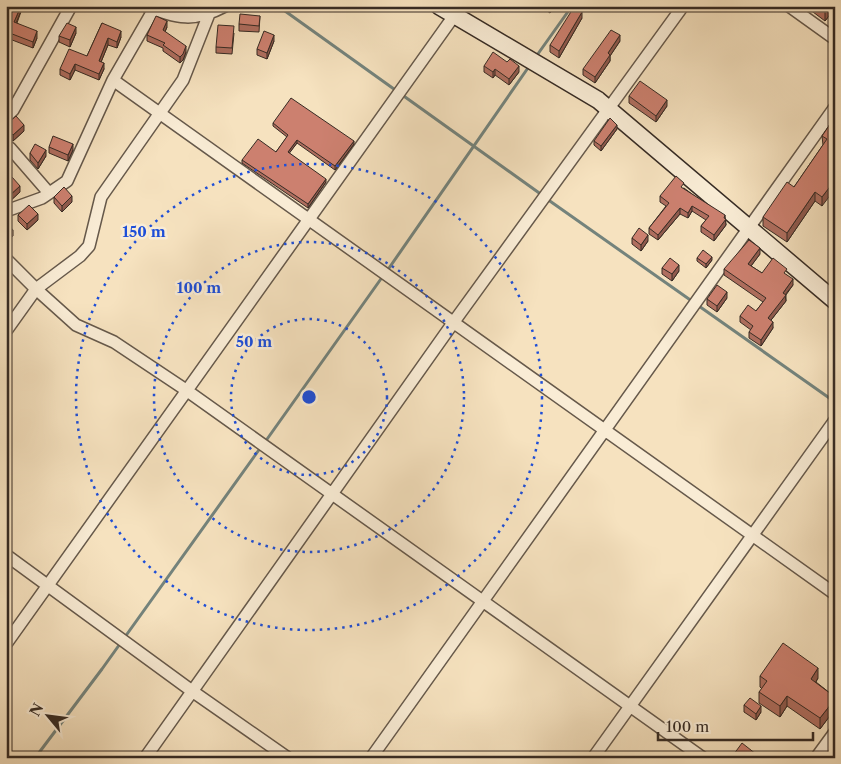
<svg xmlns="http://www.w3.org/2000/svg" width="841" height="764" viewBox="0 0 841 764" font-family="'Libre Caslon Text',serif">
<rect width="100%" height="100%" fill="#f6e2bf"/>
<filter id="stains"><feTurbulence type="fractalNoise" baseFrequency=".004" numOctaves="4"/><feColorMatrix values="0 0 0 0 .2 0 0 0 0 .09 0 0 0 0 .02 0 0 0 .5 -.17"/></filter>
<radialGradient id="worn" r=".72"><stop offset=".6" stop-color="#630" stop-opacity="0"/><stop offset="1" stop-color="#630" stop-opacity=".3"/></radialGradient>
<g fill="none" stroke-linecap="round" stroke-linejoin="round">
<path stroke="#74837c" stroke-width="3" d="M 278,6 L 542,195
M 535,58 L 572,6
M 547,199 L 835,402
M 387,271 L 530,65
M 265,442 L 383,276
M 35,758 L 102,669 L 261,447"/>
<defs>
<path id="street" d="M 146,6 C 178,18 193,23 225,6
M 789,6 L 835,39
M 113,80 L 835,594
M 6,117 L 13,110 L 71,6
M 6,148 L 10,148 L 49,193
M 6,211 L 42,198 L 67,181 L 113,80 L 154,9
M 6,259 L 36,289 L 76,325 L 114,342 L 186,390 L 703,758
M 6,331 L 36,289 L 80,256 L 89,246 L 101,197 L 183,80 L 209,14
M 6,555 L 192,691 L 288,758
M 6,644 L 461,6
M 145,758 L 453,323 L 683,6
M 371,758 L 835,107
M 593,758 L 835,420
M 816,758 L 835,732"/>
<path id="secondary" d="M 439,6 L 598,100 L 835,301"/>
</defs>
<use href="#street" stroke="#66594b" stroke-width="14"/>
<use href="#secondary" stroke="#362b24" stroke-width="19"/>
<use href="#street" stroke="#f9ecd5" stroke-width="11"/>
<use href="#secondary" stroke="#f9ecd5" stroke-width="16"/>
</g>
<path fill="#af6e5f" stroke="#362b24" d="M 8,6 L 23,6 L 17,23 L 37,38 L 33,48 L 7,38 L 6,41 L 6,10 Z
M 52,6 L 63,6 L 60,10 Z
M 540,6 L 554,6 L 550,13 Z
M 805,6 L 835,6 L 835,8 L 825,21 Z
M 260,16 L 259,32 L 239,31 L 239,24 Z
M 582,18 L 559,58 L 550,52 L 550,45 Z
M 102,23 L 121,37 L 117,48 L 108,45 L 101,62 L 104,69 L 99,80 L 75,70 L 70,80 L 60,75 L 60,69 L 87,56 Z
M 167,27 L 165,32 L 186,52 L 183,60 L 180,63 L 163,51 L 163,48 L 147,41 L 147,35 Z
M 76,33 L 70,47 L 59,42 L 59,36 Z
M 234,33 L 232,54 L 216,53 L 216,47 Z
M 274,41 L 267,59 L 257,55 L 257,49 Z
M 620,41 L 610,56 L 610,61 L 595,83 L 583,75 L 583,69 Z
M 484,66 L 519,72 L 509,85 L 495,75 L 493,78 L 484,72 Z
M 629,96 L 667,106 L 656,122 L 629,103 Z
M 835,117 L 822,206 L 815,201 L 787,242 L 763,226 L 763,217 L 794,187 L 823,145 L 822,136 Z
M 273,123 L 354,144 L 335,170 L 297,143 L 289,153 L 326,182 L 308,208 L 242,163 L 242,160 L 276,152 L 287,137 L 273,126 Z
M 6,128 L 24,131 L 13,141 L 6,134 Z
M 617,129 L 601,151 L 594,145 L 594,141 Z
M 49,147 L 73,150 L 68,161 L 49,153 Z
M 30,153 L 46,156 L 38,169 L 30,160 Z
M 6,182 L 20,192 L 9,202 L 6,199 Z
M 684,188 L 725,219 L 726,225 L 714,241 L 701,232 L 701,226 L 706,220 L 692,211 L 688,218 L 680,214 L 658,240 L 649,234 L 649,228 L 666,206 L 660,202 L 660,196 Z
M 54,197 L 72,202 L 62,212 L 54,203 Z
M 18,215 L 38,220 L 27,230 L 18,221 Z
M 632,238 L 648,241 L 641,251 L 632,244 Z
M 760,254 L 751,266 L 762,273 L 787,275 L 793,285 L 786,295 L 786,301 L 771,320 L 773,328 L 761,346 L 749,338 L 749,332 L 751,330 L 740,322 L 740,316 L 756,311 L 763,302 L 724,275 L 724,269 Z
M 697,258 L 712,260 L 706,268 L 697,261 Z
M 662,268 L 679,271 L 672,281 L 662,274 Z
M 727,298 L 717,312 L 707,305 L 707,299 Z
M 760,676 L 818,678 L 816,682 L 835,697 L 835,709 L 820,729 L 787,706 L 780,717 L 759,703 L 759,692 L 762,689 L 760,687 Z
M 744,705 L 761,712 L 756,720 L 744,712 Z"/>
<path fill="#8f5a4e" stroke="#362b24" d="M 21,6 L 23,6 L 14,28 L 14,22 Z
M 550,6 L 554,6 L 550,13 Z
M 829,6 L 835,6 L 835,8 L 825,21 L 825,12 Z
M 582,12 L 582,18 L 559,58 L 559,51 Z
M 167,21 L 167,27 L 163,36 L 163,30 Z
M 76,27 L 76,33 L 70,47 L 70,40 Z
M 37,31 L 37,38 L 33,48 L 33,42 Z
M 121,31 L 121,37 L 117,48 L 117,42 Z
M 274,35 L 274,41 L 267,59 L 267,53 Z
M 620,35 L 620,41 L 610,56 L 610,61 L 595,83 L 595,77 L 608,53 Z
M 108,38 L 108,45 L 99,67 L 99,61 Z
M 186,46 L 186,52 L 183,60 L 180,63 L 180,57 Z
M 104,63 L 104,69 L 99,80 L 99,74 Z
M 75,64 L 75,70 L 70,80 L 70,74 Z
M 519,66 L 519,72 L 509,85 L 509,79 Z
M 495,69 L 495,75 L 493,78 L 493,72 Z
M 667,100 L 667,106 L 656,122 L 656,116 Z
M 24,125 L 24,131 L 13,141 L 13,135 Z
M 617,125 L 617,129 L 601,151 L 601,146 Z
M 297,140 L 297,143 L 288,155 L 288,152 Z
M 354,141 L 354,144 L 335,170 L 335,166 Z
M 73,144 L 73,150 L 68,161 L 68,155 Z
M 46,150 L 46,156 L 38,169 L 38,163 Z
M 326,179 L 326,182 L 308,208 L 308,204 Z
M 835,180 L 835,189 L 822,206 L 822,197 Z
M 20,186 L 20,192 L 9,202 L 9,196 Z
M 815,192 L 815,201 L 787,242 L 787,233 Z
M 72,196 L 72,202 L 62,212 L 62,206 Z
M 692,206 L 692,211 L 688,218 L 688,213 Z
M 680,208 L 680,214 L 658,240 L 658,235 Z
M 38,214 L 38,220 L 27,230 L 27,224 Z
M 725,215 L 726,225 L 714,241 L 714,235 Z
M 13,230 L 13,236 L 6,241 L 6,235 Z
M 648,235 L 648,241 L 641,251 L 641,245 Z
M 760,248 L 760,254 L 748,270 L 748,264 Z
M 712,257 L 712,260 L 706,268 L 706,264 Z
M 679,265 L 679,271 L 672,281 L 672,274 Z
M 793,279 L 793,285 L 785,295 L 786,301 L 768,324 L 768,318 L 783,293 Z
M 727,292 L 727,298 L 717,312 L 717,306 Z
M 773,322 L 773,328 L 761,346 L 761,340 Z
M 818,668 L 818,678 L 811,690 L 811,679 Z
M 787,696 L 787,706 L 780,717 L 780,706 Z
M 835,699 L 835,709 L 820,729 L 820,718 Z
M 761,706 L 761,712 L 756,720 L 756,714 Z"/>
<path fill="#cc806f" stroke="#362b24" d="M 8,6 L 21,6 L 14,22 L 37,31 L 33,42 L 7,32 L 6,35 L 6,10 Z
M 818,6 L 829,6 L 825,12 Z
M 574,7 L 582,12 L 559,51 L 550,45 Z
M 240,14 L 260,16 L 259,26 L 239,24 Z
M 156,16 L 167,21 L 163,30 L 186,46 L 183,54 L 180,57 L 163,45 L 165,43 L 147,35 Z
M 67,23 L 76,27 L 70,40 L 59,36 Z
M 102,23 L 121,31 L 117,42 L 108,38 L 99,61 L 104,63 L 99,74 L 75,64 L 70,74 L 60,69 L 69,49 L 87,56 Z
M 218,25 L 234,26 L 232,48 L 216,47 Z
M 611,30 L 620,35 L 608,53 L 610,55 L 595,77 L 583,69 Z
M 264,31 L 274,35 L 267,53 L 257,49 Z
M 493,52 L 507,62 L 510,59 L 519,66 L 509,79 L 495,69 L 493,72 L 484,66 Z
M 640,81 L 667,100 L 656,116 L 629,96 Z
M 291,98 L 354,141 L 335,166 L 297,140 L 288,152 L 326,179 L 308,204 L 242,160 L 258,139 L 276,152 L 288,135 L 273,123 Z
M 16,116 L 24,125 L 13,135 L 6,128 L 6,125 Z
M 835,117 L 835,180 L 822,197 L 815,192 L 787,233 L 763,217 L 787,182 L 794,187 L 827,139 L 822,136 Z
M 610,118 L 617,125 L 601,146 L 594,141 Z
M 53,136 L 73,144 L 68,155 L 49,147 Z
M 35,144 L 46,150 L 38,163 L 30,153 Z
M 676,176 L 684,183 L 681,187 L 725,215 L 724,218 L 726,219 L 714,235 L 701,226 L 709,216 L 692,206 L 688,213 L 680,208 L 658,235 L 649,228 L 669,203 L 660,196 Z
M 12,177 L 20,186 L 9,196 L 6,193 L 6,182 Z
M 64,187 L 72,196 L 62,206 L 54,197 Z
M 29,205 L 38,214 L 27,224 L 18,215 Z
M 6,222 L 13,230 L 6,235 Z
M 639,228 L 648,235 L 641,245 L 632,238 Z
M 749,240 L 760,248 L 748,264 L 762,273 L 773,258 L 787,269 L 784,273 L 793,279 L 783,293 L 786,295 L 768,318 L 773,322 L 761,340 L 749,332 L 753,326 L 740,316 L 748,305 L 756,311 L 766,298 L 724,269 Z
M 703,250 L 712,257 L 706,264 L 697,258 Z
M 670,258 L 679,265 L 672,274 L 662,268 Z
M 717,285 L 727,292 L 717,306 L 707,299 Z
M 783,643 L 818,668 L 811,679 L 835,697 L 835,699 L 820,718 L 787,696 L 780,706 L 759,692 L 767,681 L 760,676 Z
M 750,698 L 761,706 L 756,714 L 744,705 Z
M 742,743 L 761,758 L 731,758 Z"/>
<g fill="none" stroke="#1d4ed8" stroke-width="2.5" stroke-dasharray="2.5 5">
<circle cx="309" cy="397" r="78"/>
<circle cx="309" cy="397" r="155"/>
<circle cx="309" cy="397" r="233"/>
</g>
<circle cx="309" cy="397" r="8" fill="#1d4ed8" stroke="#f9ecd5" stroke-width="2.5"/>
<g font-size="15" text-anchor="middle" font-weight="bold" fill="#1d4ed8" stroke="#f9ecd5" stroke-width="5" stroke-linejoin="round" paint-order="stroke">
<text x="144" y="237">150 m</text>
<text x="199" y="293">100 m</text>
<text x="254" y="347">50 m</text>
</g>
<rect width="841" height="764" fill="none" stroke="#f6e2bf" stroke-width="25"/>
<rect x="8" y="8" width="826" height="749" fill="none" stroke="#362b24" stroke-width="2.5"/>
<rect x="12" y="12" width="816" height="739" fill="none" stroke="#362b24"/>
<g transform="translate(48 716) rotate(299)" stroke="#f9ecd5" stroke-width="4" paint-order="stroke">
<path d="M0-4L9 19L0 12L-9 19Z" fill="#362b24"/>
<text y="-8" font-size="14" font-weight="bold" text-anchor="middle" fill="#362b24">N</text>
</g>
<path d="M658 732v8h155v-8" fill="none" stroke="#362b24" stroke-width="2.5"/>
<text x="666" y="732" font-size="15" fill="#362b24" stroke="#f9ecd5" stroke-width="4" paint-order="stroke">100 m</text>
<rect width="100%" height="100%" filter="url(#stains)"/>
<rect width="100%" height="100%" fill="url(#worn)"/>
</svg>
